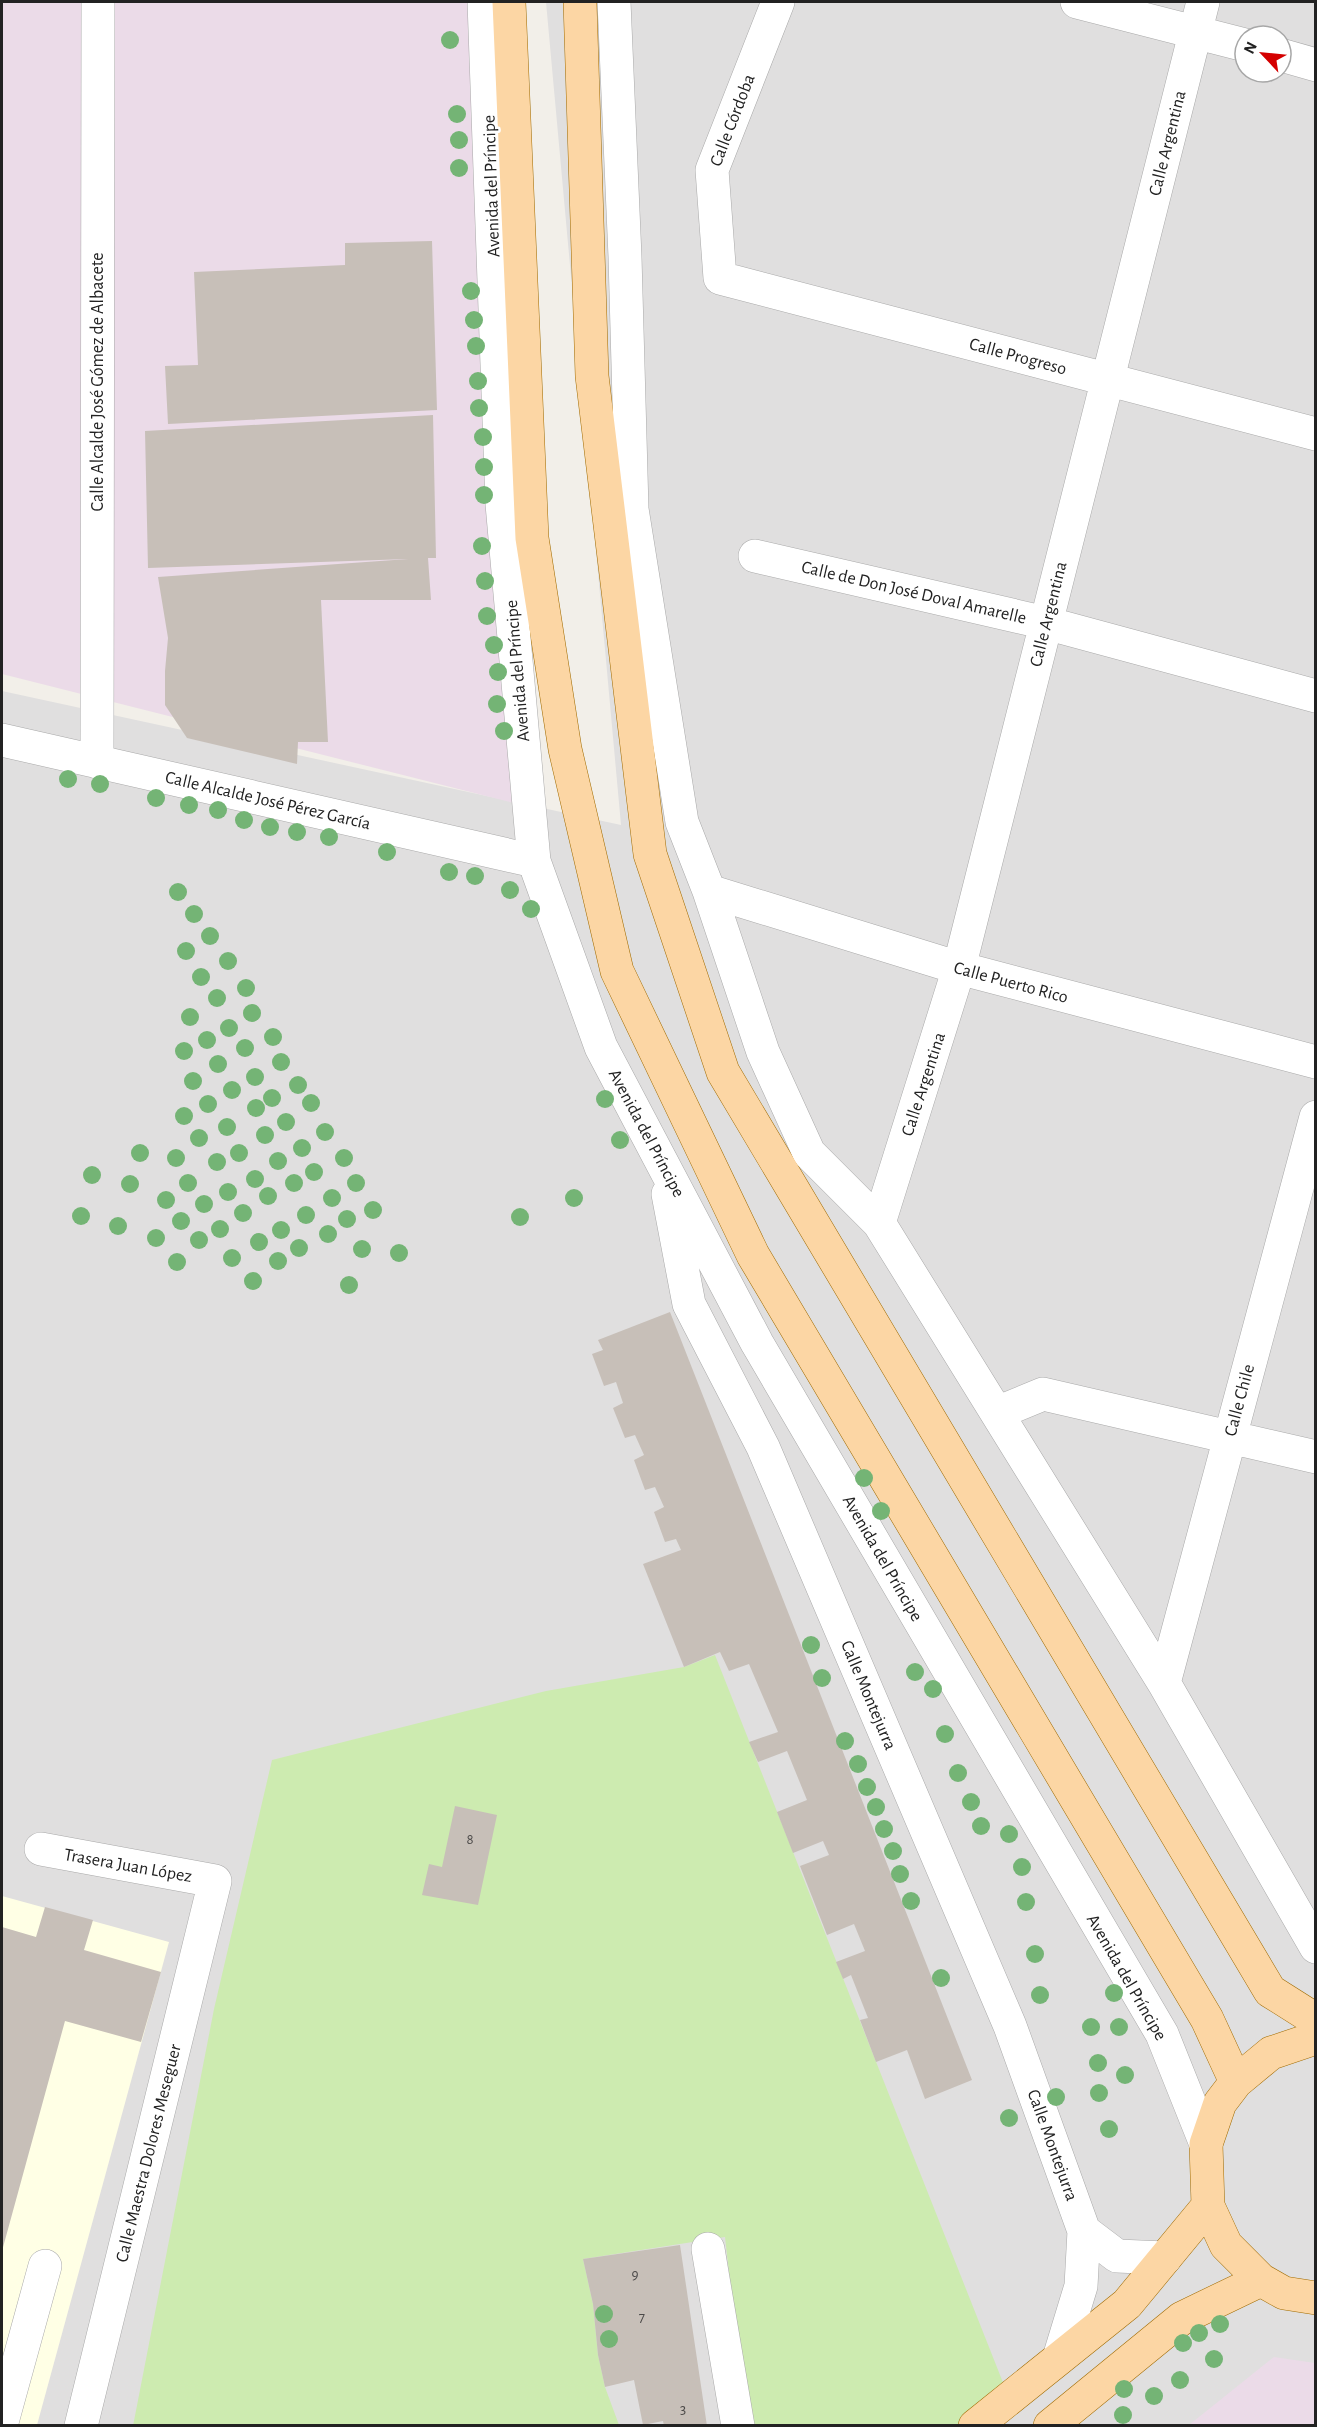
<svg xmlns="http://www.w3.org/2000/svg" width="1317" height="2427" viewBox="0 0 1317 2427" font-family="'Alegreya Sans',sans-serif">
<rect width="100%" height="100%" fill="#f2efe9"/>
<path fill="#e0dfdf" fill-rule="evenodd" d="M 546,2 L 1315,2 L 1315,2425 L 2,2426 L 2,691 L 621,825 ZM 1245,36 L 1281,36 L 1281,72 L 1245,72 Z"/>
<path fill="#ebdbe8" d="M 2,2 L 488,2 L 530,807 L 2,674 Z
M 1274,2357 L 1315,2363 L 1315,2425 L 1189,2425 Z"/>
<path fill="#ffffe5" d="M 2,1896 L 169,1942 L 37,2425 L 2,2425 Z"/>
<path fill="#cdebb0" d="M 715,1655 L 1004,2385 L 957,2425 L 746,2425 L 725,2237 L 583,2259 L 593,2304 L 598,2355 L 605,2387 L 619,2425 L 133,2426 L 214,2009 L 272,1760 L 546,1691 L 684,1667 Z"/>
<path fill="#c7bfb8" d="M 432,241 L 437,410 L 168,424 L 165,366 L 198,365 L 194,272 L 345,265 L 345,243 Z
M 433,415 L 436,558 L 428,558 L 431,600 L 321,600 L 328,742 L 298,742 L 297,764 L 187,738 L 165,705 L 165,671 L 168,638 L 158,577 L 408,559 L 148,568 L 145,431 Z
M 670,1312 L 972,2080 L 925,2099 L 907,2050 L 876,2062 L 860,2020 L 868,2018 L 851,1975 L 843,1979 L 836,1962 L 865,1951 L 854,1924 L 827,1935 L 800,1866 L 829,1855 L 823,1841 L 793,1853 L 777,1812 L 807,1800 L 787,1751 L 758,1762 L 749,1742 L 778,1732 L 749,1664 L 729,1671 L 720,1652 L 684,1667 L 643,1564 L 681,1550 L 676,1539 L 665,1542 L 654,1512 L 664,1507 L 655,1487 L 645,1490 L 634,1460 L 644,1455 L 635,1435 L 625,1438 L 613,1408 L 623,1403 L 616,1382 L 604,1386 L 592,1354 L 603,1350 L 598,1340 Z
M 455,1806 L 497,1815 L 478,1905 L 422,1895 L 429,1864 L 442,1867 Z
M 45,1907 L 93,1920 L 84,1950 L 161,1972 L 141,2042 L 65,2021 L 2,2251 L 2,1927 L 36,1937 Z
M 680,2245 L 707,2426 L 664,2426 L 663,2421 L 643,2425 L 634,2380 L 605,2387 L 598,2355 L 593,2304 L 583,2259 Z"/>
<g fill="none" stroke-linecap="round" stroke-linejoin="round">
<defs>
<path id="minor" d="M 484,2 L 502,504 L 534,861 L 601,1047 L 757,1343 L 1162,2034 L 1206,2144
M 614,2 L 625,257 L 632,509 L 682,822 L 709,891 L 763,1052 L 809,1153 L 879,1223 L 1164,1683 L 1316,1947
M 778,2 L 712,170 L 720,278 L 1316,434
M 1077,2 L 1245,45
M 1281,55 L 1316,65
M 755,556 L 1046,623 L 1316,696
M 2,740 L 534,861
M 97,762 L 98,2
M 709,891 L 959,968 L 1316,1062
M 668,1194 L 689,1304 L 763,1447 L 1010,2026 L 1084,2231 L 1081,2286 L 1059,2358
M 879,1223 L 959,968 L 1203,2
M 997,1413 L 1043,1394 L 1316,1457
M 1164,1683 L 1316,1117
M 41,1849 L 215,1881 L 81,2426
M 1084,2231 L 1117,2256 L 1165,2258
M 708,2249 L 738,2426
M 2,2422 L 45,2266"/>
<path id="major" d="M 509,2 L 532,538 L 565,749 L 617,971 L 753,1255 L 1207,2019 L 1236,2082
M 580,2 L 592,376 L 650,854 L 723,1072 L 1270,1991 L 1316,2020
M 1316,2038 L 1271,2053 L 1236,2082 L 1220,2103 L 1206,2144 L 1208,2206 L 1226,2245 L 1261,2280 L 1284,2293 L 1316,2298
M 975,2426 L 1127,2304 L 1208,2206
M 1050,2426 L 1182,2318 L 1261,2280"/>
</defs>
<use href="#minor" stroke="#a9a9a9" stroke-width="34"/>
<use href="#major" stroke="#a06b00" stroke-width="34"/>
<use href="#minor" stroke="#fff" stroke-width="33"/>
<use href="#major" stroke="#fcd6a4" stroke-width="33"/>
</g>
<g fill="#74b475">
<circle cx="450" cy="40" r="9"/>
<circle cx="457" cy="114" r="9"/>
<circle cx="459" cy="140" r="9"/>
<circle cx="459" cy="168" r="9"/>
<circle cx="471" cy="291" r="9"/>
<circle cx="474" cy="320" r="9"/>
<circle cx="476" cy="346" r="9"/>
<circle cx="478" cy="381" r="9"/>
<circle cx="479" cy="408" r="9"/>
<circle cx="483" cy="437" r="9"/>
<circle cx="484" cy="467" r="9"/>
<circle cx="484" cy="495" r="9"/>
<circle cx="482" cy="546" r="9"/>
<circle cx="485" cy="581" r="9"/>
<circle cx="487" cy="616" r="9"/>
<circle cx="494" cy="645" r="9"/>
<circle cx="498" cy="672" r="9"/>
<circle cx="497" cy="704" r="9"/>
<circle cx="504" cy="731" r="9"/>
<circle cx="68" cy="779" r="9"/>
<circle cx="100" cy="784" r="9"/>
<circle cx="156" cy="798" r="9"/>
<circle cx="189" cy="805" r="9"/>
<circle cx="218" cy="810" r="9"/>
<circle cx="244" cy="820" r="9"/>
<circle cx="270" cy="827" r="9"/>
<circle cx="297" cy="832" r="9"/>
<circle cx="329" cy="837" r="9"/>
<circle cx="387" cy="852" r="9"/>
<circle cx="449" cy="872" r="9"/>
<circle cx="475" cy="876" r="9"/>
<circle cx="510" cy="890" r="9"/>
<circle cx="178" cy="892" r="9"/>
<circle cx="531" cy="909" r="9"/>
<circle cx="194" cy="914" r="9"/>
<circle cx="210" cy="936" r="9"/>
<circle cx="186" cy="951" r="9"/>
<circle cx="228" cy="961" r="9"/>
<circle cx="201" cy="977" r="9"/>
<circle cx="246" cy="988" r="9"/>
<circle cx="217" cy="998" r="9"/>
<circle cx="252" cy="1013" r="9"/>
<circle cx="190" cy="1017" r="9"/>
<circle cx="229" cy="1028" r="9"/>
<circle cx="273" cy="1037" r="9"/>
<circle cx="207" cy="1040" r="9"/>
<circle cx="245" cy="1048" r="9"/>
<circle cx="184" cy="1051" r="9"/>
<circle cx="281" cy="1062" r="9"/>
<circle cx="218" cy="1064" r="9"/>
<circle cx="255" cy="1077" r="9"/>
<circle cx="193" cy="1081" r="9"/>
<circle cx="298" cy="1085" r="9"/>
<circle cx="232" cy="1090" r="9"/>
<circle cx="272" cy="1098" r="9"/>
<circle cx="605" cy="1099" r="9"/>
<circle cx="311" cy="1103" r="9"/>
<circle cx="208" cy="1104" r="9"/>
<circle cx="256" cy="1108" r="9"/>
<circle cx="184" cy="1116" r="9"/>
<circle cx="286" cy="1122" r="9"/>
<circle cx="227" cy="1127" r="9"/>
<circle cx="325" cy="1132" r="9"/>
<circle cx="265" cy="1135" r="9"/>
<circle cx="199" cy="1138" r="9"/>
<circle cx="620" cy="1140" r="9"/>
<circle cx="302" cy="1148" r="9"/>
<circle cx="140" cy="1153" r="9"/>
<circle cx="239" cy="1153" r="9"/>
<circle cx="176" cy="1158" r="9"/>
<circle cx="344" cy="1158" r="9"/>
<circle cx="278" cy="1161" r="9"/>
<circle cx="217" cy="1162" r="9"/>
<circle cx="314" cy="1172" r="9"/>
<circle cx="92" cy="1175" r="9"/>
<circle cx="255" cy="1179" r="9"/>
<circle cx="188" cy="1183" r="9"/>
<circle cx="294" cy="1183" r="9"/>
<circle cx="356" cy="1183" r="9"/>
<circle cx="130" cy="1184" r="9"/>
<circle cx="228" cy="1192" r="9"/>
<circle cx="268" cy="1196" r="9"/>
<circle cx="332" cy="1198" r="9"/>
<circle cx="574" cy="1198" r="9"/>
<circle cx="166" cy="1200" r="9"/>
<circle cx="204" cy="1204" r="9"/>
<circle cx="373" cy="1210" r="9"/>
<circle cx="243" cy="1213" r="9"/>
<circle cx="306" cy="1215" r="9"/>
<circle cx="81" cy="1216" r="9"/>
<circle cx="520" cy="1217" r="9"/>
<circle cx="347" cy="1219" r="9"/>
<circle cx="181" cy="1221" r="9"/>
<circle cx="118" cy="1226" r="9"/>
<circle cx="220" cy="1229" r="9"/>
<circle cx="281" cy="1230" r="9"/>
<circle cx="328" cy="1234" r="9"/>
<circle cx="156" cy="1238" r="9"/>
<circle cx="199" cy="1240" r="9"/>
<circle cx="259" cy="1242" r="9"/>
<circle cx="299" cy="1248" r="9"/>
<circle cx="362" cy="1249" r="9"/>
<circle cx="399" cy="1253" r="9"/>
<circle cx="232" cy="1258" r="9"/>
<circle cx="278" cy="1261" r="9"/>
<circle cx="177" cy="1262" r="9"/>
<circle cx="253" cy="1281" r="9"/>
<circle cx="349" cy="1285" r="9"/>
<circle cx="864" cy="1478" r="9"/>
<circle cx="881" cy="1511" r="9"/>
<circle cx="811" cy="1645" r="9"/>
<circle cx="915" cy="1672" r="9"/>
<circle cx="822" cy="1678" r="9"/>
<circle cx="933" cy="1689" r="9"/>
<circle cx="945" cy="1734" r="9"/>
<circle cx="845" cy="1741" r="9"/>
<circle cx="858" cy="1764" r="9"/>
<circle cx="958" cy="1773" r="9"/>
<circle cx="867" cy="1787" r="9"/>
<circle cx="971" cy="1802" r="9"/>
<circle cx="876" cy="1807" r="9"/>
<circle cx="981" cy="1826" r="9"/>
<circle cx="884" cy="1829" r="9"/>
<circle cx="1009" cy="1834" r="9"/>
<circle cx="893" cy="1851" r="9"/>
<circle cx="1022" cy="1867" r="9"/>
<circle cx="900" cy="1874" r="9"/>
<circle cx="911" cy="1901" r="9"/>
<circle cx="1026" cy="1902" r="9"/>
<circle cx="1035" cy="1954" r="9"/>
<circle cx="941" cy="1978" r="9"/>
<circle cx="1114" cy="1993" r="9"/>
<circle cx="1040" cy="1995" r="9"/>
<circle cx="1091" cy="2027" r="9"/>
<circle cx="1119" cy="2027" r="9"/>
<circle cx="1098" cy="2063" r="9"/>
<circle cx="1125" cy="2075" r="9"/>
<circle cx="1099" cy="2093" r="9"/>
<circle cx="1056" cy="2097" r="9"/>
<circle cx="1009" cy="2118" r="9"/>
<circle cx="1109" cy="2129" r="9"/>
<circle cx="604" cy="2314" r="9"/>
<circle cx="1220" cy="2324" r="9"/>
<circle cx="1199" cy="2333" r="9"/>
<circle cx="609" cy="2339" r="9"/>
<circle cx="1183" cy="2343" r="9"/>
<circle cx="1214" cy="2359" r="9"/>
<circle cx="1180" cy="2380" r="9"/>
<circle cx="1124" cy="2389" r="9"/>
<circle cx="1154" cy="2396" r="9"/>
<circle cx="1123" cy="2415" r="9"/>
</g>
<g text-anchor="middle" stroke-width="5" stroke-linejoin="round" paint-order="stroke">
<g font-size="15" fill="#4b4948">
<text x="470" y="1844">8</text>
<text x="635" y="2279">9</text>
<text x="642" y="2322">7</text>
<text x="683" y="2414">3</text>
</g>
<g font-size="18" fill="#222" stroke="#fff">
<text transform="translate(732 120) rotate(-69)" y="6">Calle Córdoba</text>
<text transform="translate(1167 143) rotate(-76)" y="6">Calle Argentina</text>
<text transform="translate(491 186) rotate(-92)" y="6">Avenida del Príncipe</text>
<text transform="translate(1018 356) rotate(15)" y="6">Calle Progreso</text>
<text transform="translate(97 382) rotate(-90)" y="6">Calle Alcalde José Gómez de Albacete</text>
<text transform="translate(914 592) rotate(13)" y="6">Calle de Don José Doval Amarelle</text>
<text transform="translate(1048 614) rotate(-76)" y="6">Calle Argentina</text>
<text transform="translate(517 671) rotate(-95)" y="6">Avenida del Príncipe</text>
<text transform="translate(268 800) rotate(13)" y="6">Calle Alcalde José Pérez García</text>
<text transform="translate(1011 982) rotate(15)" y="6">Calle Puerto Rico</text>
<text transform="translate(923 1084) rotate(-72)" y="6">Calle Argentina</text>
<text transform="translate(647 1133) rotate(62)" y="6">Avenida del Príncipe</text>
<text transform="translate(1239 1400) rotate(-75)" y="6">Calle Chile</text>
<text transform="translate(883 1558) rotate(60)" y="6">Avenida del Príncipe</text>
<text transform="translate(869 1695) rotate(67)" y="6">Calle Montejurra</text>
<text transform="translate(128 1865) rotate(10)" y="6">Trasera Juan López</text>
<text transform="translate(1127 1977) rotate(60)" y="6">Avenida del Príncipe</text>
<text transform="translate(1053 2145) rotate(70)" y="6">Calle Montejurra</text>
<text transform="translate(148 2153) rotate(-76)" y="6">Calle Maestra Dolores Meseguer</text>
</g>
</g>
<rect width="1317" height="2427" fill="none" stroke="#222222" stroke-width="6"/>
<g transform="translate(1263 54) rotate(296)"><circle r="28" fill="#ffffff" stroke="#a7a7a7" stroke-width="1.5"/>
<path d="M0-4.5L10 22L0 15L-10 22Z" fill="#d40000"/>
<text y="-9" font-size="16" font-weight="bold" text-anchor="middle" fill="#222222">N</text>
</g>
</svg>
